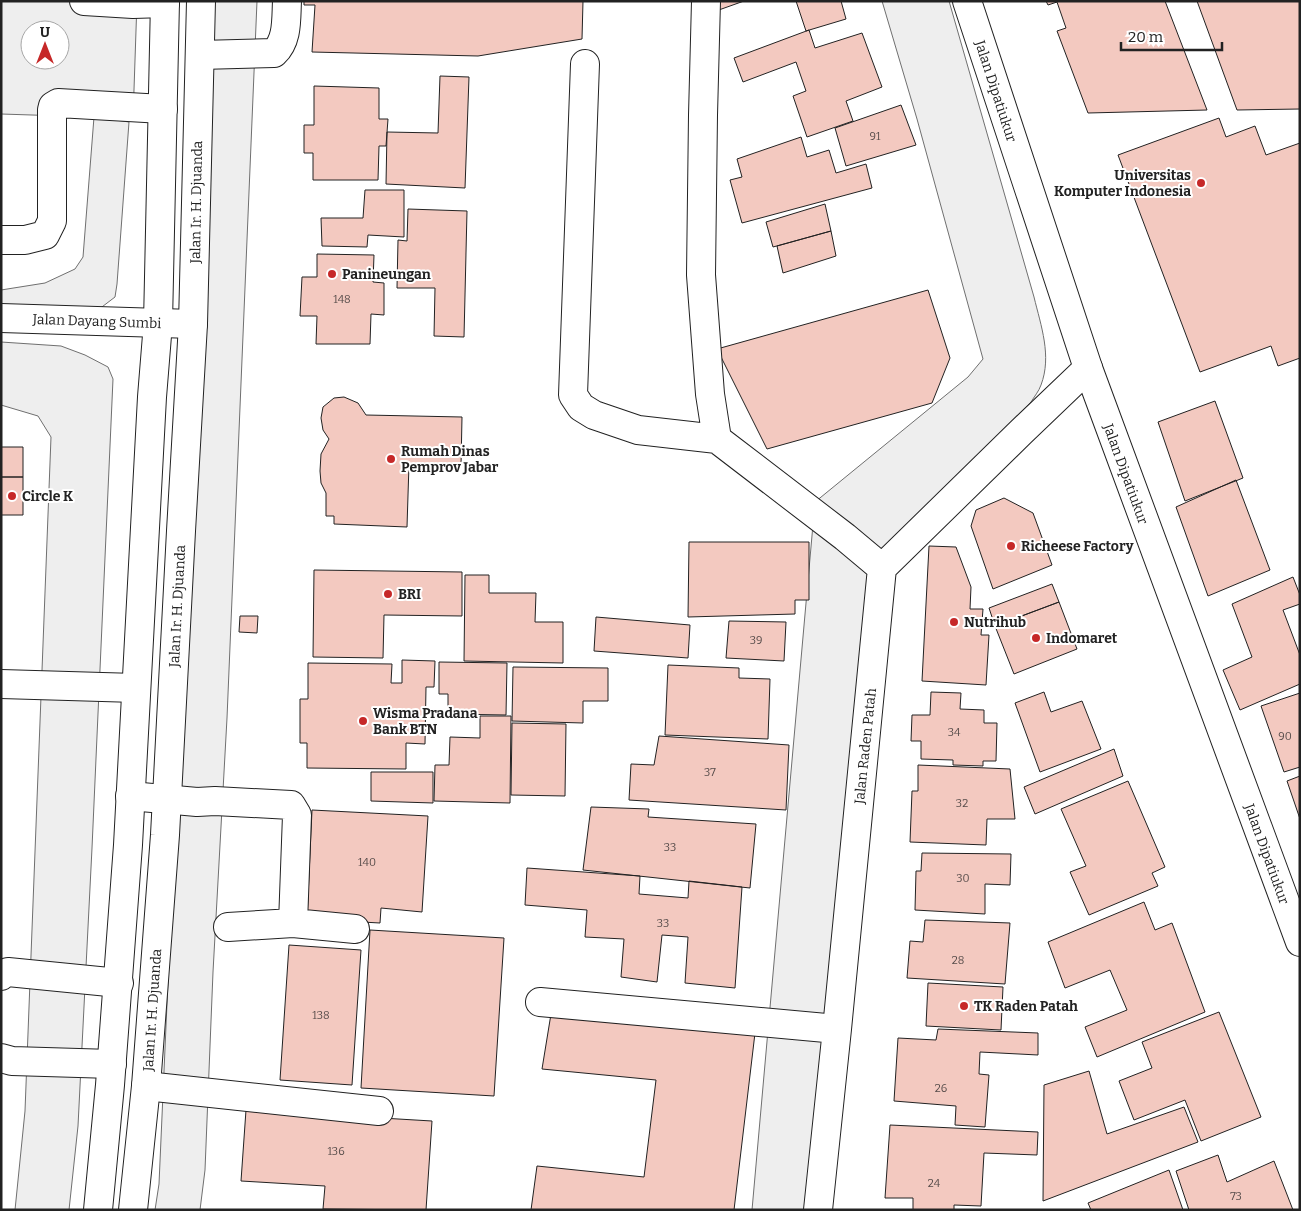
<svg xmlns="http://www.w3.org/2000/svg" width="1301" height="1211" viewBox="0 0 1301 1211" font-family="Bitter,serif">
<rect width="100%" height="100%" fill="#fff"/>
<path fill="#eee" stroke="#6f6f6f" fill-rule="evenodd" d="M 1,1 L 137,1 L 133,119 L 103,118 L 129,122 L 117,284 L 115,297 L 94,313 L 1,330 L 1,290 L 45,283 L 75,269 L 83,257 L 94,117 L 1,114 ZM 30,30 L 60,30 L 60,60 L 30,60 Z
M 210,1 L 257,1 L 227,718 L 213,972 L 205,1170 L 200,1210 L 155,1210 L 159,1184 L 187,553 Z
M 882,1 L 949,1 L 1034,297 C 1041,326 1052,356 1041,385 C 1039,391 1034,397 1031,402 L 933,504 L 874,560 L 812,1210 L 752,1210 L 815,502 L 968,377 L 983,359 L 917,119 Z
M 1,342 L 61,346 L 85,355 L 108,367 L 113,379 L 92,848 L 78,1126 L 69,1210 L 15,1210 L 25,1111 L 51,437 L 38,416 L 1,405 Z"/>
<path fill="#f3c9c0" stroke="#222" d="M 304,1 L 583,1 L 582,39 L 478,56 L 312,52 L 315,5 L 304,5 Z
M 713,1 L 744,1 L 716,11 Z
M 796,1 L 841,1 L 846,19 L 806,31 Z
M 1046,1 L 1165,1 L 1207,110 L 1088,113 L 1057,31 L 1066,28 L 1057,2 L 1048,5 Z
M 1197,1 L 1300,1 L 1300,109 L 1237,110 Z
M 809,30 L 815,48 L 862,33 L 882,87 L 846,101 L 853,121 L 807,137 L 793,96 L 806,91 L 796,62 L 743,82 L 734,58 Z
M 440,76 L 469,77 L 465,188 L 386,184 L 387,132 L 438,133 Z
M 314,86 L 379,88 L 379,119 L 388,119 L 386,146 L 379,146 L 378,180 L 313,180 L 313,153 L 304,153 L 304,125 L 314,125 Z
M 901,105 L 916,145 L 846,166 L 835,128 Z
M 1219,118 L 1226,137 L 1255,126 L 1266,155 L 1300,143 L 1300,358 L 1278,366 L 1271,346 L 1200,372 L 1118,155 Z
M 801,137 L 807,157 L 829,150 L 836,173 L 866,164 L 872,188 L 742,223 L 730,180 L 742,177 L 737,159 Z
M 365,190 L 404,190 L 404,237 L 368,235 L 367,247 L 322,246 L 321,218 L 363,218 Z
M 825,204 L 831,231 L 773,247 L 766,222 Z
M 408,209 L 467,211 L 464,337 L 434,336 L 435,288 L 397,288 L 398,240 L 407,241 Z
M 831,231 L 836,256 L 783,273 L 777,246 Z
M 317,254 L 374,255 L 373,282 L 384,283 L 384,315 L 371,314 L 370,344 L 316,344 L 317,316 L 300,316 L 302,277 L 317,277 Z
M 928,290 L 950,358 L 932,403 L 767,449 L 717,349 Z
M 344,397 L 358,403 L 366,415 L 462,417 L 461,466 L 409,464 L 407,527 L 334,524 L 334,516 L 326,516 L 326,493 L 321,483 L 320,471 L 321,454 L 329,439 L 323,430 L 321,418 L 323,407 L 334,398 Z
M 1215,401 L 1243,478 L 1185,501 L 1158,422 Z
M 1,447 L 23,447 L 23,477 L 1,477 Z
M 1,477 L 23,477 L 23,515 L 1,515 Z
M 1236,480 L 1270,570 L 1208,596 L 1176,507 Z
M 1004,498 L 1033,513 L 1052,565 L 993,589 L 971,526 L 976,510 Z
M 689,542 L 809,542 L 809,600 L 795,600 L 795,614 L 688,617 Z
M 929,546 L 956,547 L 971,587 L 970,609 L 983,609 L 981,635 L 989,635 L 986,685 L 922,681 Z
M 314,570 L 462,572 L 462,616 L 384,615 L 383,658 L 313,657 Z
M 465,575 L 489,575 L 489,593 L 536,593 L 535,622 L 563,622 L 563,663 L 464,661 Z
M 1293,577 L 1300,595 L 1300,604 L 1283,610 L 1300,655 L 1300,684 L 1240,710 L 1223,670 L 1252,657 L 1232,604 Z
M 1052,584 L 1059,602 L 995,626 L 989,608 Z
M 1059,602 L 1077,649 L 1014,674 L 995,626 Z
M 240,616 L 258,616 L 257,633 L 239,632 Z
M 596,617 L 690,625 L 688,658 L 594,651 Z
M 729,621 L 786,622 L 784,661 L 726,658 Z
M 402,660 L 435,661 L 434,687 L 426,687 L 425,744 L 406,743 L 406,769 L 307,768 L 307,743 L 300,743 L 300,699 L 308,699 L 308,663 L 392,664 L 391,683 L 402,683 Z
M 439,662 L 507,663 L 506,715 L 448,714 L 448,694 L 439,694 Z
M 668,665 L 739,668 L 739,678 L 770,679 L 768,739 L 665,735 Z
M 513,667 L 608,668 L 608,701 L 583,701 L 583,723 L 512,721 Z
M 931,692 L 961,693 L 960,709 L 984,710 L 984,723 L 997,723 L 996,761 L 983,761 L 983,766 L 953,765 L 953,760 L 921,759 L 921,741 L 911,741 L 912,715 L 930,715 Z
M 1044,692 L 1051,712 L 1082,701 L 1101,749 L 1040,772 L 1015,703 Z
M 1300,693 L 1300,767 L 1284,772 L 1261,706 Z
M 480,716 L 511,716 L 510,803 L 434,801 L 435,765 L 449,765 L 450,737 L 480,738 Z
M 512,723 L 566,724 L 565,796 L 511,795 Z
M 659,736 L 789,745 L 786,810 L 629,800 L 631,764 L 654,765 Z
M 1114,749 L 1123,776 L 1035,814 L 1024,787 Z
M 918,765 L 1010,769 L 1015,819 L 987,819 L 986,845 L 910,842 L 912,791 L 918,791 Z
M 371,772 L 433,772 L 433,803 L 371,801 Z
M 1300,776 L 1300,819 L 1287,781 Z
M 1128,781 L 1165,867 L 1152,873 L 1158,886 L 1089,915 L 1070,872 L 1086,866 L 1061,809 Z
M 591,807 L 649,809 L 648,817 L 756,824 L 750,888 L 583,870 Z
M 312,810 L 428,816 L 422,912 L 381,908 L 380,923 L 307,919 Z
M 922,853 L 1011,854 L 1010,885 L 985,884 L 985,914 L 915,910 L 916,871 L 921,871 Z
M 527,868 L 640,876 L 639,894 L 688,898 L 689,881 L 742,887 L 735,988 L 685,983 L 688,937 L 662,935 L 657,982 L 621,977 L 624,939 L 585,937 L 587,910 L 525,905 Z
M 1144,902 L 1155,930 L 1172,923 L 1205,1012 L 1097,1057 L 1085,1027 L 1127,1010 L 1110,970 L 1065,988 L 1048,942 Z
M 925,920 L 1010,923 L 1005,984 L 907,978 L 910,941 L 923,942 Z
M 370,930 L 504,938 L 494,1096 L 361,1088 Z
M 289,945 L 361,950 L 352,1085 L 280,1080 Z
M 928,983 L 1003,987 L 1001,1030 L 926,1026 Z
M 1219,1012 L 1261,1117 L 1201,1141 L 1185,1100 L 1134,1120 L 1119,1081 L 1152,1068 L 1142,1042 Z
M 551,1014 L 755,1033 L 734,1210 L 531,1210 L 537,1166 L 644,1177 L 656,1080 L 542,1069 Z
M 938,1029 L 1038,1033 L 1038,1055 L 980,1052 L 979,1074 L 989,1075 L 985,1127 L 955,1125 L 956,1106 L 894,1101 L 898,1038 L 936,1040 Z
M 1089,1071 L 1107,1134 L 1184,1107 L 1198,1142 L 1043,1201 L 1044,1085 Z
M 246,1110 L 432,1121 L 426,1210 L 323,1209 L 325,1186 L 241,1181 Z
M 890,1125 L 1038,1132 L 1037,1155 L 984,1153 L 981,1206 L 954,1205 L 954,1210 L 913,1210 L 913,1198 L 885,1198 Z
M 1218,1155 L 1227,1182 L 1274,1161 L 1293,1210 L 1189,1210 L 1176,1171 Z
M 1169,1170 L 1183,1210 L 1091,1210 L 1088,1203 Z"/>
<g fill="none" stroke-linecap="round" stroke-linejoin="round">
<defs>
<path id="minor" d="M 84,1 L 133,4 L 165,3
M 706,1 L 703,115 L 701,275 L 710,394 L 717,439
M 200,55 L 274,53 C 288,40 286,19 287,1
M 585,64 L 573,395 L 581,407 L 594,415 L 638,430 L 717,439 L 845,537 L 882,568
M 1,240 L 25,240 L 45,235 L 52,221 L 52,110 L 53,106 L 58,103 L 163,109
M 1,318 L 193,324
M 1,684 L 136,688
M 130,796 L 197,802 L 215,801 L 291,805 L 297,815 L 293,923 L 228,927
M 293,923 L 355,929
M 1,976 L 2,974 L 8,972 L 119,983
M 540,1002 L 837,1029
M 1,1058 L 12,1061 L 112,1064
M 146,1086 L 379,1111
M 818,1210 L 837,1029 L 882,568 L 1021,432 L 1088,368"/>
<path id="major" d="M 967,1 L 1088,368 L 1300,942
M 98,1210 L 110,1085 L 128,845 L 152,397 L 158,323 L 165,1
M 133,1210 L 146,1086 L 165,835 L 181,531 L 193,324 L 201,1"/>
</defs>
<use href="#minor" stroke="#222" stroke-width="30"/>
<use href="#major" stroke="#222" stroke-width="30"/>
<use href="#minor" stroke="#fff" stroke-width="28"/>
<use href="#major" stroke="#fff" stroke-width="28"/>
</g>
<g fill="#c62828" stroke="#fff" stroke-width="2">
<circle cx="1201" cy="183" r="5"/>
<circle cx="332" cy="274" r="5"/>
<circle cx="391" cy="459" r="5"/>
<circle cx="12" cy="496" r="5"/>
<circle cx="1011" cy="546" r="5"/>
<circle cx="388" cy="594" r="5"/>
<circle cx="954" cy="622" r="5"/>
<circle cx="1036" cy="638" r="5"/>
<circle cx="363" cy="721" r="5"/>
<circle cx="964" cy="1006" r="5"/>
</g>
<g text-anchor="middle" stroke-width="4" stroke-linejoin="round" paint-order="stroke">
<g font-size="11" fill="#564c4a">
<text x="875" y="140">91</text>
<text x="342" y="303">148</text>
<text x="756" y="644">39</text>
<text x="954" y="736">34</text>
<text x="1285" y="740">90</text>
<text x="710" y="776">37</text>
<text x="962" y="807">32</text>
<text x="670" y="851">33</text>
<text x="367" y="866">140</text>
<text x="963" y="882">30</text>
<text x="663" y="927">33</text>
<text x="958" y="964">28</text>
<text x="321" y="1019">138</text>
<text x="941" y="1092">26</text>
<text x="336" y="1155">136</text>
<text x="934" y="1187">24</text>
<text x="1236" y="1200">73</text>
</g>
<g font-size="14" fill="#222" stroke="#fff">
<text transform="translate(996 91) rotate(72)" y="5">Jalan Dipatiukur</text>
<text transform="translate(196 202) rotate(-89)" y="5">Jalan Ir. H. Djuanda</text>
<text transform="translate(97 321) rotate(2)" y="5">Jalan Dayang Sumbi</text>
<text transform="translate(1126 474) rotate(70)" y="5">Jalan Dipatiukur</text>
<text transform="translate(177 606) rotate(-87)" y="5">Jalan Ir. H. Djuanda</text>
<text transform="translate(865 746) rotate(-84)" y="5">Jalan Raden Patah</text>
<text transform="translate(1267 854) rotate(70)" y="5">Jalan Dipatiukur</text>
<text transform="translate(152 1010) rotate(-86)" y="5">Jalan Ir. H. Djuanda</text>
</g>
<g font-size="14" font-weight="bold" fill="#222" stroke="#fff" text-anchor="start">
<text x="1191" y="180" text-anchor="end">Universitas<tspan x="1191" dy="16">Komputer Indonesia</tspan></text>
<text x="342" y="279">Panineungan</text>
<text x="401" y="456">Rumah Dinas<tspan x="401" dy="16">Pemprov Jabar</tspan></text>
<text x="22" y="501">Circle K</text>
<text x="1021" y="551">Richeese Factory</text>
<text x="398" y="599">BRI</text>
<text x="964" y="627">Nutrihub</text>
<text x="1046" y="643">Indomaret</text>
<text x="373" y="718">Wisma Pradana<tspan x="373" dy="16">Bank BTN</tspan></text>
<text x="974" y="1011">TK Raden Patah</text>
</g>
</g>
<rect width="1301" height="1211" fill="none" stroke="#222222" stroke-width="5"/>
<g transform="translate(45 45)"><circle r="24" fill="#ffffff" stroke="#a7a7a7"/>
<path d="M0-4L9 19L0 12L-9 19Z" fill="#c62828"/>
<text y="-8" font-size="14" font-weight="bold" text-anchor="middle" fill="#222222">U</text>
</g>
<path d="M1121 42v8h101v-8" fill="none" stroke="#222222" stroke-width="2.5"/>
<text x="1128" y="42" font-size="15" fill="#222222" stroke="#ffffff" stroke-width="4" paint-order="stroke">20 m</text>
</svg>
